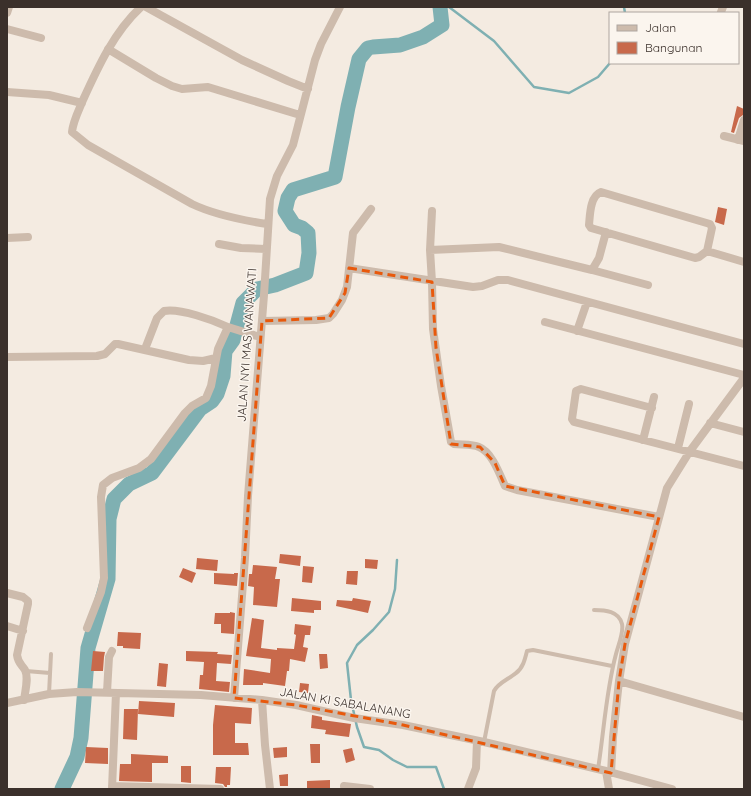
<svg xmlns="http://www.w3.org/2000/svg" width="751" height="796" viewBox="0 0 751 796" font-family="Quicksand,sans-serif">
<rect width="100%" height="100%" fill="#f4ebe1"/>
<g fill="none" stroke-linecap="round" stroke-linejoin="round">
<path stroke="#7fb0b2" stroke-width="2.5" d="M 449,7 L 494,41 L 534,87 L 569,93 L 598,77 L 610,63
M 624,7 L 625,13
M 397,560 L 395,589 L 389,612 L 373,630 L 357,645 L 347,663 L 351,700 L 357,727 L 364,747 L 379,750 L 393,760 L 407,767 L 436,767 L 444,789"/>
<path stroke="#7fb0b2" stroke-width="15" d="M 62,789 L 77,757 L 81,738 L 88,648 L 108,579 L 109,519 L 114,499 L 129,484 L 152,473 L 200,409 L 212,401 L 217,394 L 223,376 L 225,351 L 233,340 L 243,303 L 257,289 L 275,285 L 306,273 L 309,253 L 308,233 L 302,228 L 294,225 L 285,211 L 288,198 L 293,190 L 335,177 L 348,107 L 359,59 L 368,48 L 373,47 L 400,45 L 423,37 L 442,25 L 440,7"/>
</g>
<path fill="#c8694b" d="M 737,106 L 744,109 L 743,115 L 739,118 L 734,133 L 731,132 Z
M 718,207 L 727,209 L 724,225 L 715,222 Z
M 280,554 L 301,556 L 300,566 L 279,563 Z
M 197,558 L 218,560 L 217,571 L 196,569 Z
M 365,559 L 378,560 L 377,569 L 365,568 Z
M 253,565 L 277,567 L 275,579 L 280,579 L 277,607 L 253,605 L 254,587 L 248,586 L 249,574 L 252,574 Z
M 303,566 L 314,567 L 312,583 L 302,582 Z
M 183,568 L 196,573 L 192,583 L 179,577 Z
M 347,571 L 358,571 L 357,585 L 346,584 Z
M 214,573 L 234,574 L 234,573 L 238,573 L 237,586 L 214,584 Z
M 292,598 L 321,601 L 321,610 L 314,610 L 314,613 L 291,611 Z
M 353,598 L 371,601 L 368,613 L 336,606 L 337,600 L 352,601 Z
M 230,612 L 235,613 L 234,634 L 221,633 L 221,624 L 214,624 L 215,613 L 230,613 Z
M 252,618 L 264,620 L 261,648 L 277,650 L 277,648 L 294,649 L 296,635 L 294,634 L 295,624 L 311,626 L 310,635 L 305,635 L 303,647 L 308,648 L 305,662 L 290,659 L 289,671 L 287,671 L 285,686 L 263,683 L 263,685 L 243,685 L 244,669 L 270,673 L 271,659 L 246,656 Z
M 118,632 L 141,633 L 140,649 L 123,648 L 123,646 L 117,646 Z
M 93,651 L 105,652 L 104,657 L 103,671 L 91,671 Z
M 186,651 L 218,652 L 217,654 L 232,655 L 231,664 L 217,663 L 216,681 L 230,682 L 229,692 L 199,689 L 200,675 L 203,675 L 204,662 L 186,661 Z
M 319,654 L 327,654 L 328,668 L 320,669 Z
M 159,663 L 168,664 L 166,687 L 157,686 Z
M 300,683 L 309,684 L 308,693 L 299,692 Z
M 139,701 L 175,703 L 174,717 L 138,714 Z
M 215,705 L 252,708 L 251,724 L 235,723 L 235,743 L 248,743 L 249,755 L 213,755 L 213,725 Z
M 124,709 L 138,709 L 137,740 L 123,739 Z
M 312,715 L 322,717 L 322,720 L 351,724 L 349,737 L 325,734 L 326,730 L 311,728 Z
M 310,744 L 320,744 L 320,763 L 311,763 Z
M 86,747 L 108,748 L 108,764 L 85,763 Z
M 287,747 L 287,757 L 274,758 L 273,748 Z
M 352,748 L 355,760 L 346,763 L 343,750 Z
M 131,754 L 168,756 L 168,763 L 152,763 L 152,782 L 119,781 L 120,764 L 131,764 Z
M 181,766 L 191,766 L 191,783 L 181,782 Z
M 216,767 L 231,767 L 230,785 L 227,785 L 227,787 L 225,787 L 223,784 L 215,783 Z
M 288,774 L 288,786 L 280,786 L 279,775 Z
M 330,780 L 330,789 L 307,789 L 307,781 Z"/>
<g fill="none" stroke-linecap="round" stroke-linejoin="round">
<path stroke="#cdbbac" stroke-width="4" d="M 594,610 C 605,610 619,611 622,624 C 624,632 618,646 616,654 C 606,691 604,731 598,769
M 26,671 L 50,673
M 49,694 L 51,654
M 484,742 L 494,691 C 498,683 509,679 516,673 C 523,668 525,659 527,651 L 533,650 L 612,666"/>
<path stroke="#cdbbac" stroke-width="8" d="M 141,7 C 114,32 98,67 83,100 C 79,110 73,121 72,132 L 88,145 L 192,204 C 215,215 241,220 267,224
M 146,7 L 242,60 L 288,81 L 308,89
M 721,12 L 723,7
M 7,13 L 9,7
M 7,29 L 41,38
M 108,49 L 156,78 L 172,86 L 182,89 L 208,87 L 300,115
M 7,92 L 49,95 L 82,103
M 724,136 L 744,141
M 738,140 L 744,120
M 601,192 L 710,224 L 712,228 L 707,251 L 699,257 L 695,258 L 591,228 L 589,225 C 590,215 590,196 601,192 Z
M 432,211 L 430,250 L 432,282 L 433,329 L 441,386 L 451,442 L 454,444 C 462,445 472,444 479,447 C 492,452 500,475 505,486 L 517,490 L 659,517
M 7,238 L 28,237
M 219,244 L 241,248 L 266,249
M 430,250 L 499,247 L 592,270 L 599,258 L 606,232
M 707,251 L 744,262
M 349,268 L 473,287 L 482,286 L 498,280 L 508,280 L 744,344
M 592,270 L 648,285
M 262,321 L 316,320 L 329,318 L 333,314 L 342,300 L 347,287 L 353,233 L 371,209
M 545,322 L 744,375
M 577,331 L 587,302
M 145,349 L 157,318 L 164,311 C 180,308 213,320 228,327
M 7,357 L 97,356 L 105,354 L 115,344 L 118,344 L 189,360 L 203,361 L 216,358
M 652,408 L 581,389 L 576,391 L 572,419 L 574,422 L 744,466
M 710,423 L 744,432
M 643,440 L 654,397
M 678,448 L 689,404
M 7,593 L 23,597 L 28,601 L 28,604 L 17,655 C 18,663 21,664 25,670 C 29,678 25,691 24,700
M 7,626 L 23,631
M 87,628 L 101,592 L 104,578 L 101,497 L 103,485 L 112,478 L 139,468 L 151,459 L 185,413 L 192,406 L 206,398 L 211,386 L 218,349 L 228,327 L 260,337
M 619,681 L 744,717
M 107,692 L 109,657 L 112,651
M 234,698 L 245,558 L 248,496 L 264,295 L 270,199 L 277,176 L 293,145 L 315,60 L 321,44 L 340,7
M 262,700 L 265,745 L 270,789
M 7,703 L 49,694 L 77,692 L 201,695 L 262,700 L 296,705 L 354,718 L 403,725 L 484,742 L 606,771 L 672,789
M 606,771 L 609,789
M 611,773 L 613,737 L 619,681 L 625,644 L 667,488 L 690,451 L 744,378
M 112,786 L 220,789
M 344,786 L 370,789
M 112,789 L 116,693
M 468,789 L 476,768 L 477,741"/>
</g>
<path fill="none" stroke="#e8590c" stroke-width="3" stroke-dasharray="8 5" stroke-linejoin="round" d="M 349,268 L 432,282 L 436,348 L 451,444 L 480,447 L 495,463 L 505,486 L 659,517 L 625,644 L 619,681 L 611,773 L 403,725 L 296,705 L 234,698 L 262,321 L 329,318 L 345,293 Z"/>
<g text-anchor="middle" stroke-width="3" stroke-linejoin="round" paint-order="stroke">
<g font-size="12" fill="#3b302b" stroke="#fbf5ee">
<text transform="translate(247 345) rotate(-86)" y="4">JALAN NYI MAS WANAWATI</text>
<text transform="translate(345 703) rotate(10)" y="4">JALAN KI SABALANANG</text>
</g>
</g>
<rect width="751" height="796" fill="none" stroke="#3b302b" stroke-width="16"/>
<rect x="609" y="12" width="130" height="52" fill="#fbf5ee" stroke="#aea6a0"/>
<rect x="617" y="25" width="20" height="6" fill="#cdbbac" stroke="#aea6a0"/>
<text x="645" y="32" font-size="12" fill="#3b302b">Jalan</text>
<rect x="617" y="42" width="20" height="12" fill="#c8694b" stroke="#aea6a0"/>
<text x="645" y="52" font-size="12" fill="#3b302b">Bangunan</text>
</svg>
